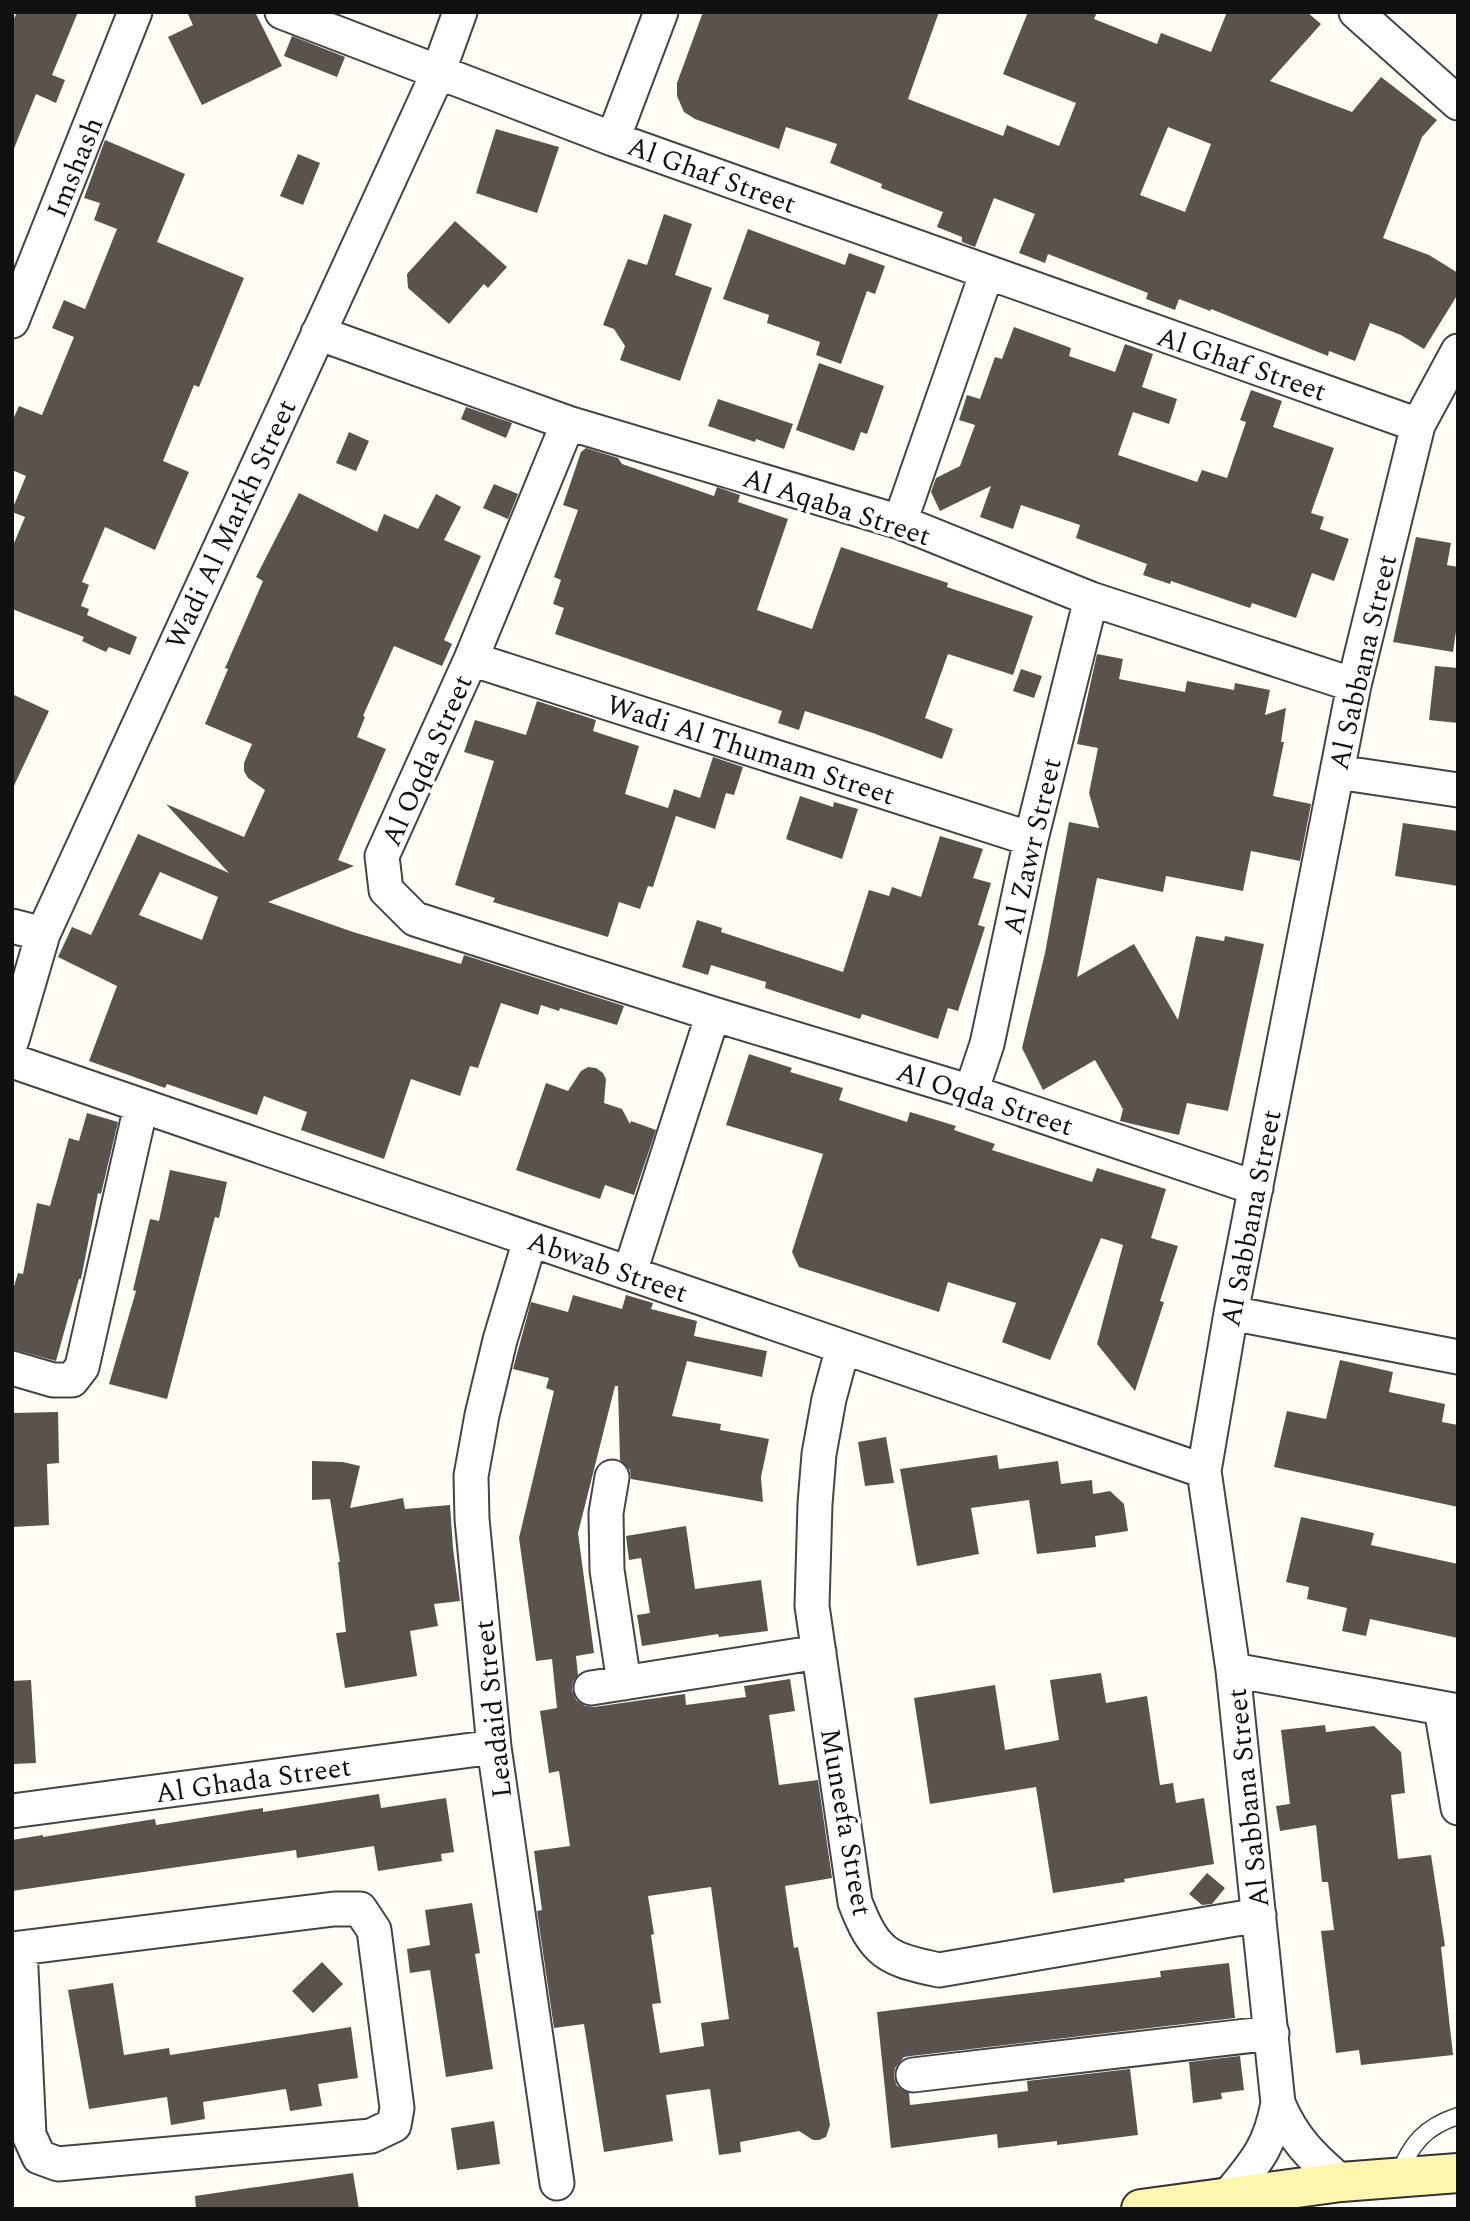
<svg xmlns="http://www.w3.org/2000/svg" width="1470" height="2221" viewBox="0 0 1470 2221" font-family="Spectral,serif">
<rect width="100%" height="100%" fill="#fffdf5"/>
<path fill="#5a524d" fill-rule="evenodd" d="M 17,12 L 78,12 L 52,75 L 65,80 L 56,103 L 36,94 L 13,151 L 12,23 Z
M 187,12 L 255,12 L 282,66 L 202,105 L 168,37 L 193,25 Z
M 703,12 L 939,12 L 908,99 L 1003,136 L 1007,125 L 1059,146 L 1076,103 L 1003,74 L 1028,12 L 1097,12 L 1094,19 L 1157,44 L 1161,33 L 1211,52 L 1227,12 L 1307,12 L 1321,24 L 1270,81 L 1352,112 L 1381,77 L 1437,120 L 1422,137 L 1383,238 L 1429,255 L 1458,273 L 1458,294 L 1424,349 L 1401,335 L 1370,323 L 1355,361 L 1329,351 L 1328,356 L 1211,309 L 1210,311 L 1179,299 L 1175,310 L 1146,299 L 1148,293 L 1048,254 L 1045,263 L 1019,253 L 1035,214 L 994,198 L 975,247 L 962,242 L 962,237 L 937,227 L 943,212 L 881,188 L 882,184 L 830,163 L 837,144 L 786,127 L 779,149 L 695,119 L 684,112 L 677,96 L 677,83 ZM 1168,127 L 1211,144 L 1185,212 L 1140,195 Z
M 292,36 L 345,57 L 337,77 L 284,56 Z
M 496,129 L 559,147 L 537,213 L 476,193 Z
M 105,140 L 185,174 L 157,242 L 244,278 L 199,387 L 194,385 L 163,461 L 189,472 L 155,550 L 105,527 L 82,582 L 89,585 L 81,606 L 89,609 L 87,615 L 137,637 L 130,655 L 109,647 L 106,652 L 82,641 L 84,637 L 12,609 L 12,548 L 25,517 L 12,512 L 12,510 L 26,476 L 12,470 L 12,422 L 19,406 L 42,415 L 74,337 L 52,328 L 64,300 L 85,309 L 117,229 L 94,220 L 100,203 L 84,198 Z
M 298,154 L 320,163 L 303,205 L 280,196 Z
M 664,214 L 692,224 L 675,275 L 712,288 L 680,381 L 620,360 L 625,346 L 614,329 L 603,325 L 628,259 L 647,265 Z
M 455,221 L 507,267 L 488,288 L 484,284 L 449,324 L 408,288 L 407,274 Z
M 748,229 L 845,265 L 849,253 L 885,266 L 875,294 L 867,291 L 841,364 L 816,355 L 820,342 L 767,323 L 769,315 L 723,299 Z
M 1014,327 L 1071,348 L 1069,356 L 1115,372 L 1125,344 L 1153,354 L 1142,387 L 1177,399 L 1169,424 L 1133,412 L 1118,455 L 1197,482 L 1202,470 L 1227,478 L 1246,422 L 1240,420 L 1251,390 L 1282,401 L 1273,427 L 1334,448 L 1311,513 L 1324,517 L 1320,529 L 1349,539 L 1334,581 L 1312,573 L 1296,618 L 1252,603 L 1250,608 L 1171,581 L 1170,584 L 1143,575 L 1147,564 L 1076,538 L 1080,525 L 1021,505 L 1013,529 L 980,517 L 991,486 L 940,511 L 931,492 L 936,478 L 960,466 L 975,425 L 959,420 L 967,395 L 980,399 L 995,357 L 1002,359 Z
M 819,363 L 884,386 L 867,434 L 861,432 L 854,451 L 796,430 Z
M 718,399 L 793,424 L 784,449 L 756,439 L 755,442 L 708,426 Z
M 466,407 L 512,423 L 506,438 L 461,419 Z
M 349,432 L 369,441 L 356,471 L 336,463 Z
M 586,448 L 618,458 L 622,464 L 714,496 L 717,487 L 740,495 L 738,502 L 788,519 L 757,610 L 812,629 L 841,547 L 948,583 L 947,587 L 1033,616 L 1013,675 L 948,654 L 925,718 L 953,729 L 942,759 L 873,733 L 805,711 L 799,730 L 778,723 L 782,711 L 555,634 L 564,608 L 553,604 L 561,580 L 554,577 L 578,510 L 563,505 L 581,452 Z
M 494,484 L 518,494 L 508,519 L 483,508 Z
M 299,493 L 377,532 L 384,514 L 418,529 L 436,494 L 461,507 L 444,540 L 481,556 L 444,640 L 452,644 L 442,666 L 394,646 L 363,716 L 365,717 L 357,737 L 386,749 L 338,860 L 354,866 L 268,902 L 353,932 L 461,964 L 464,955 L 624,1006 L 617,1025 L 560,1008 L 559,1011 L 541,1005 L 538,1015 L 501,1003 L 478,1068 L 470,1066 L 460,1096 L 411,1079 L 384,1159 L 301,1130 L 307,1112 L 264,1096 L 257,1115 L 167,1084 L 165,1088 L 89,1061 L 117,986 L 58,957 L 72,927 L 91,935 L 138,834 L 229,873 L 166,804 L 244,837 L 265,790 L 248,778 L 244,771 L 244,763 L 252,744 L 205,724 L 228,669 L 225,668 L 263,581 L 256,577 ZM 160,872 L 218,897 L 202,940 L 139,915 Z
M 1416,537 L 1451,543 L 1447,565 L 1458,567 L 1458,618 L 1453,652 L 1393,642 Z
M 1097,654 L 1123,659 L 1119,679 L 1185,692 L 1187,681 L 1234,690 L 1235,683 L 1270,690 L 1265,715 L 1286,708 L 1281,742 L 1284,742 L 1273,796 L 1311,804 L 1300,861 L 1251,851 L 1243,891 L 1166,876 L 1163,892 L 1097,878 L 1077,977 L 1134,944 L 1178,1020 L 1196,936 L 1224,941 L 1225,936 L 1264,944 L 1228,1111 L 1187,1103 L 1179,1135 L 1120,1121 L 1123,1109 L 1095,1060 L 1043,1090 L 1022,1048 L 1045,953 L 1069,822 L 1099,828 L 1089,793 L 1098,748 L 1077,744 Z
M 1435,666 L 1458,668 L 1458,723 L 1429,720 Z
M 1021,669 L 1042,676 L 1034,698 L 1013,691 Z
M 12,694 L 49,711 L 12,790 Z
M 537,701 L 596,720 L 593,731 L 639,746 L 625,794 L 668,808 L 674,789 L 700,798 L 713,757 L 743,767 L 734,795 L 726,793 L 715,829 L 676,816 L 653,887 L 648,886 L 640,909 L 619,902 L 608,937 L 493,902 L 495,898 L 455,885 L 494,761 L 464,752 L 475,720 L 526,735 Z
M 800,796 L 833,807 L 834,802 L 858,809 L 842,859 L 786,839 Z
M 1403,823 L 1458,831 L 1458,886 L 1395,876 Z
M 940,836 L 983,849 L 973,878 L 991,883 L 978,925 L 985,927 L 958,1011 L 948,1008 L 938,1039 L 862,1014 L 860,1019 L 765,988 L 766,982 L 711,965 L 708,975 L 682,967 L 697,920 L 722,928 L 721,932 L 843,972 L 869,890 L 889,896 L 892,887 L 921,897 Z
M 749,1054 L 792,1068 L 790,1072 L 843,1088 L 839,1100 L 907,1122 L 910,1112 L 956,1126 L 954,1130 L 995,1144 L 992,1150 L 1092,1182 L 1097,1168 L 1166,1189 L 1151,1238 L 1178,1246 L 1160,1301 L 1164,1302 L 1135,1391 L 1097,1344 L 1123,1245 L 1101,1238 L 1050,1360 L 1002,1342 L 1016,1303 L 948,1282 L 939,1312 L 799,1267 L 792,1252 L 823,1154 L 726,1125 Z
M 588,1067 L 596,1068 L 603,1073 L 606,1079 L 604,1103 L 622,1109 L 630,1124 L 631,1121 L 656,1130 L 634,1195 L 605,1185 L 600,1199 L 516,1170 L 546,1083 L 568,1091 L 581,1071 Z
M 87,1113 L 118,1122 L 101,1194 L 98,1193 L 81,1279 L 79,1279 L 56,1361 L 12,1349 L 12,1293 L 18,1273 L 23,1274 L 37,1203 L 50,1206 L 69,1138 L 79,1141 Z
M 170,1170 L 227,1182 L 219,1218 L 215,1217 L 167,1399 L 109,1384 L 136,1291 L 133,1290 L 150,1219 L 159,1221 Z
M 573,1295 L 622,1309 L 626,1295 L 653,1303 L 651,1309 L 697,1321 L 694,1336 L 767,1351 L 762,1377 L 687,1361 L 672,1416 L 721,1424 L 720,1430 L 769,1439 L 761,1477 L 763,1502 L 631,1479 L 630,1470 L 620,1460 L 618,1386 L 615,1386 L 578,1533 L 594,1653 L 576,1656 L 578,1675 L 573,1682 L 572,1690 L 576,1700 L 585,1706 L 594,1707 L 685,1694 L 686,1705 L 746,1697 L 744,1686 L 790,1679 L 795,1711 L 769,1715 L 779,1785 L 818,1780 L 832,1878 L 785,1886 L 794,1948 L 798,1947 L 830,2125 L 826,2137 L 819,2140 L 813,2140 L 799,2131 L 740,2142 L 741,2152 L 719,2155 L 710,2089 L 666,2095 L 673,2141 L 604,2152 L 584,2024 L 554,2028 L 537,1911 L 542,1910 L 534,1851 L 570,1846 L 559,1771 L 549,1773 L 540,1711 L 557,1708 L 552,1659 L 536,1661 L 519,1538 L 554,1391 L 546,1388 L 549,1378 L 513,1369 L 531,1302 L 568,1312 ZM 711,1887 L 729,2019 L 701,2023 L 704,2046 L 660,2053 L 652,2004 L 661,2003 L 651,1935 L 654,1934 L 648,1896 Z
M 1340,1360 L 1393,1372 L 1389,1392 L 1445,1404 L 1442,1422 L 1458,1425 L 1458,1507 L 1274,1467 L 1287,1411 L 1326,1419 Z
M 58,1412 L 59,1463 L 47,1464 L 49,1525 L 12,1527 L 12,1413 Z
M 886,1437 L 894,1483 L 865,1486 L 858,1442 Z
M 997,1455 L 999,1469 L 1058,1461 L 1061,1484 L 1092,1480 L 1093,1494 L 1110,1491 L 1124,1504 L 1128,1531 L 1095,1536 L 1096,1547 L 1037,1554 L 1029,1500 L 971,1508 L 979,1554 L 917,1566 L 900,1469 Z
M 312,1461 L 343,1462 L 360,1466 L 350,1508 L 403,1498 L 405,1509 L 450,1505 L 453,1548 L 460,1601 L 434,1604 L 438,1626 L 410,1631 L 417,1676 L 345,1688 L 336,1633 L 346,1632 L 338,1562 L 340,1562 L 330,1499 L 312,1500 Z
M 1301,1517 L 1374,1533 L 1371,1545 L 1458,1564 L 1458,1638 L 1370,1619 L 1366,1636 L 1342,1631 L 1347,1608 L 1307,1599 L 1309,1587 L 1286,1582 Z
M 686,1526 L 695,1589 L 761,1580 L 768,1631 L 719,1637 L 718,1634 L 642,1646 L 637,1615 L 650,1613 L 641,1558 L 629,1560 L 626,1536 Z
M 1101,1673 L 1106,1703 L 1147,1696 L 1160,1785 L 1173,1783 L 1176,1803 L 1204,1798 L 1214,1864 L 1124,1879 L 1125,1882 L 1053,1893 L 1036,1787 L 930,1804 L 914,1698 L 995,1685 L 1005,1750 L 1059,1740 L 1050,1680 Z
M 31,1680 L 36,1763 L 12,1764 L 12,1681 Z
M 1325,1725 L 1326,1732 L 1374,1726 L 1401,1752 L 1405,1793 L 1391,1795 L 1398,1859 L 1431,1855 L 1445,1946 L 1441,1947 L 1453,2055 L 1361,2065 L 1359,2050 L 1336,2053 L 1321,1931 L 1334,1930 L 1328,1882 L 1322,1882 L 1316,1825 L 1280,1831 L 1276,1806 L 1290,1804 L 1281,1730 Z
M 379,1794 L 381,1808 L 446,1798 L 454,1852 L 441,1854 L 442,1861 L 378,1871 L 374,1846 L 297,1858 L 296,1850 L 12,1891 L 12,1840 L 43,1835 L 43,1837 L 155,1819 L 156,1825 L 263,1808 L 263,1812 Z
M 1207,1873 L 1225,1888 L 1212,1904 L 1202,1905 L 1189,1894 Z
M 472,1903 L 480,1953 L 475,1954 L 493,2069 L 446,2077 L 430,1970 L 410,1973 L 407,1949 L 430,1945 L 425,1910 Z
M 322,1962 L 343,1984 L 313,2013 L 292,1991 Z
M 1229,1963 L 1235,2018 L 911,2056 L 904,2057 L 895,2068 L 894,2077 L 897,2086 L 909,2093 L 910,2105 L 1028,2091 L 1027,2081 L 1130,2069 L 1138,2135 L 1057,2145 L 1057,2141 L 998,2148 L 997,2134 L 891,2148 L 877,2012 L 1161,1977 L 1160,1971 Z
M 113,1983 L 124,2055 L 169,2048 L 170,2055 L 351,2027 L 358,2078 L 318,2084 L 322,2106 L 290,2111 L 286,2089 L 203,2102 L 205,2119 L 171,2125 L 167,2097 L 89,2109 L 68,1990 Z
M 1240,2056 L 1244,2090 L 1221,2093 L 1222,2099 L 1193,2103 L 1189,2062 Z
M 494,2121 L 500,2164 L 457,2170 L 451,2128 Z
M 353,2173 L 359,2209 L 196,2209 L 195,2196 Z"/>
<g fill="none" stroke-linecap="round" stroke-linejoin="round">
<defs>
<path id="lane" d="M 1398,2176 C 1411,2144 1424,2127 1458,2116"/>
<path id="street" d="M 282,12 L 613,139 L 1418,425
M 1356,12 L 1458,103
M 613,139 L 661,12
M 12,321 L 135,12
M 318,333 L 568,423 L 900,522 L 1091,599 L 1354,685
M 568,423 L 471,659 L 382,856 L 386,890 L 415,919 L 713,1014 L 971,1092 L 1256,1188
M 900,522 L 987,272
M 471,659 L 1031,839
M 1337,772 L 1458,790
M 12,926 L 43,934
M 12,1040 L 43,934 L 438,73 L 460,12
M 12,1061 L 1204,1471
M 971,1092 L 987,1044 L 1031,839 L 1091,599
M 530,1240 L 500,1340 L 482,1415 L 471,1476 L 472,1519 L 494,1747 L 557,2183
M 630,1272 L 713,1014
M 1231,1313 L 1458,1357
M 843,1347 L 829,1399 L 819,1454 L 815,1504 L 812,1606 L 855,1902 C 875,1954 887,1959 939,1970 L 1259,1915
M 12,1368 L 53,1380 L 72,1380 L 82,1367 L 141,1106
M 612,1477 L 606,1513 L 607,1570 L 624,1683
M 1233,1670 L 1458,1711
M 591,1688 L 819,1652
M 1441,1708 L 1458,1808
M 12,1811 L 494,1747
M 12,1949 L 334,1909 L 360,1909 L 374,1930 L 397,2108 L 394,2125 L 371,2136 L 58,2164 L 39,2157 L 29,2135 L 20,1948
M 913,2075 L 1272,2033
M 1278,2103 C 1293,2139 1312,2157 1341,2182
M 1229,2195 C 1256,2162 1270,2147 1278,2103 L 1233,1670 L 1204,1471 L 1231,1313 L 1354,685 L 1418,425 L 1458,351"/>
<path id="secondary" d="M 1141,2209 L 1341,2182 L 1458,2173"/>
</defs>
<use href="#lane" stroke="#444" stroke-width="19"/>
<use href="#street" stroke="#444" stroke-width="37"/>
<use href="#secondary" stroke="#333" stroke-width="42"/>
<use href="#lane" stroke="#fff" stroke-width="16"/>
<use href="#street" stroke="#fff" stroke-width="33"/>
<use href="#secondary" stroke="#fff6b0" stroke-width="38"/>
</g>
<g text-anchor="middle" stroke-width="7" stroke-linejoin="round" paint-order="stroke">
<g font-size="28" fill="#111" stroke="#fff">
<text transform="translate(74 167) rotate(-68)" y="10">Imshash</text>
<text transform="translate(712 174) rotate(20)" y="10">Al Ghaf Street</text>
<text transform="translate(1242 363) rotate(19)" y="10">Al Ghaf Street</text>
<text transform="translate(837 506) rotate(18)" y="10">Al Aqaba Street</text>
<text transform="translate(230 524) rotate(-65)" y="10">Wadi Al Markh Street</text>
<text transform="translate(1362 662) rotate(-77)" y="10">Al Sabbana Street</text>
<text transform="translate(751 749) rotate(18)" y="10">Wadi Al Thumam Street</text>
<text transform="translate(426 760) rotate(-66)" y="10">Al Oqda Street</text>
<text transform="translate(1031 846) rotate(-77)" y="10">Al Zawr Street</text>
<text transform="translate(985 1098) rotate(18)" y="10">Al Oqda Street</text>
<text transform="translate(1250 1218) rotate(-79)" y="10">Al Sabbana Street</text>
<text transform="translate(608 1266) rotate(19)" y="10">Abwab Street</text>
<text transform="translate(492 1709) rotate(-96)" y="10">Leadaid Street</text>
<text transform="translate(253 1779) rotate(-8)" y="10">Al Ghada Street</text>
<text transform="translate(1247 1798) rotate(-96)" y="10">Al Sabbana Street</text>
<text transform="translate(847 1822) rotate(80)" y="10">Muneefa Street</text>
</g>
</g>
<rect width="1470" height="2221" fill="none" stroke="#111111" stroke-width="28"/>
</svg>
